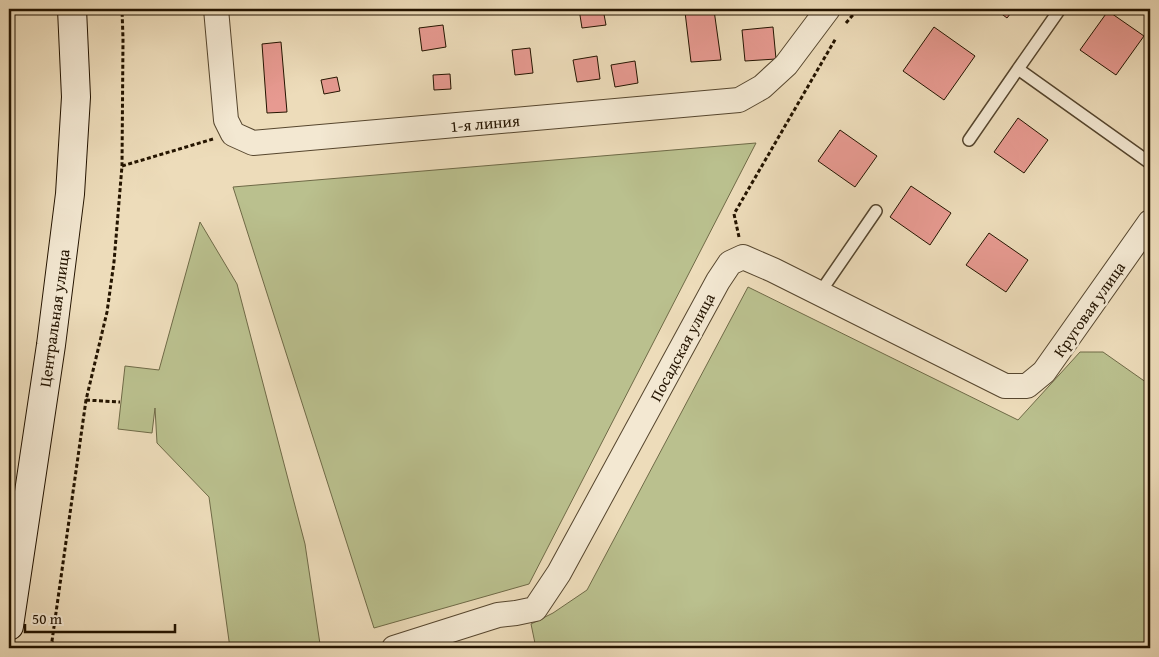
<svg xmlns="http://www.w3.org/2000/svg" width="1159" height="657" viewBox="0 0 1159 657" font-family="'Gentium Book Plus',serif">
<rect width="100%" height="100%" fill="#eddcba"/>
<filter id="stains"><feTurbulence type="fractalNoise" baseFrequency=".004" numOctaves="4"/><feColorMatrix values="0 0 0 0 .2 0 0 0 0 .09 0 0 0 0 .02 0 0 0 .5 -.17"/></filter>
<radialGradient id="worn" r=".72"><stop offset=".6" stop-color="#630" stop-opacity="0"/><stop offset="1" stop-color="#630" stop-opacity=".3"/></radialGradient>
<path fill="#bac08e" stroke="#6f6a47" d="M 756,143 L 529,584 L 374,628 L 233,187 Z
M 200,222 L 237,284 L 305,544 L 320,644 L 230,648 L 209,497 L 157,443 L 155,408 L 152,433 L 118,429 L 125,366 L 159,370 Z
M 748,287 L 1018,420 L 1080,352 L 1103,352 L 1150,385 L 1150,648 L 536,648 L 531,624 L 553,613 L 587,590 Z"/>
<path fill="#e79a91" stroke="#241400" d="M 579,9 L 603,9 L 606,25 L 582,28 Z
M 995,9 L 1014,9 L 1007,18 Z
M 714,10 L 721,60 L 691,62 L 685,12 Z
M 1108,11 L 1144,36 L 1116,75 L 1080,50 Z
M 443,25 L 446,47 L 422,51 L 419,28 Z
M 773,27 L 776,59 L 745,61 L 742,30 Z
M 934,27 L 975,56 L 944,100 L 903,71 Z
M 281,42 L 287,112 L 267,113 L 262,44 Z
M 530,48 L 533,73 L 515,75 L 512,50 Z
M 597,56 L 600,79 L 577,82 L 573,60 Z
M 635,61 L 638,83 L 615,87 L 611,65 Z
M 450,74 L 451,89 L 434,90 L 433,75 Z
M 337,77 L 340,91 L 324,94 L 321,80 Z
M 1018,118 L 1048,140 L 1024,173 L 994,152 Z
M 840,130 L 877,156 L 855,187 L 818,161 Z
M 911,186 L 951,213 L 930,245 L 890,217 Z
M 989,233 L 1028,260 L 1006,292 L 966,265 Z"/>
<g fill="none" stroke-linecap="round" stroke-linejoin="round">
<defs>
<path id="service" d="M 1060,9 L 1018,69 L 1150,163
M 969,140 L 1018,69
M 819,294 L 876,211"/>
<path id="minor" d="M 216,9 L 226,120 L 233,134 L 253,143 L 739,100 L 762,87 L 786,65 L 828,9
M 394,648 L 498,615 L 516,613 L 535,609 L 559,573 L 718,281 L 730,263 L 743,257 L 773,270 L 1005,386 L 1027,386 L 1044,372 L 1150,222"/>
<path id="secondary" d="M 9,626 L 51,345 L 70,194 L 76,97 L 72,9"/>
</defs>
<use href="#service" stroke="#56462e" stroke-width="14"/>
<use href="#minor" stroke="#56462e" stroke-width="26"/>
<use href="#secondary" stroke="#241400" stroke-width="30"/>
<path stroke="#241400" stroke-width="3" stroke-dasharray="4 2.5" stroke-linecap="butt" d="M 846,23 L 858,9
M 122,166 L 213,139
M 739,237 L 734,214 L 836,38
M 86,400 L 120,402
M 52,642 L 58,648
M 51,648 L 86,400 L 107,312 L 114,262 L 122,166 L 123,39 L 122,9"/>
<use href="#service" stroke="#f3e8d2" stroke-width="11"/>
<use href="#minor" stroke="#f3e8d2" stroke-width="24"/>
<use href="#secondary" stroke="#f3e8d2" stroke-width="28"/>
</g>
<g text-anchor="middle" stroke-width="5" stroke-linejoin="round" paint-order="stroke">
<g font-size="16" fill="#241400" stroke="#f3e8d2">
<text transform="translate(485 123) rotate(-5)" y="6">1-я линия</text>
<text transform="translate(1089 309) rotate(-55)" y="6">Круговая улица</text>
<text transform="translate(54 318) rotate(-82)" y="6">Центральная улица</text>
<text transform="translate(682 347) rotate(-62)" y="6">Посадская улица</text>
</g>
</g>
<rect width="1159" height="657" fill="none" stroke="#eddcba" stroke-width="30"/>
<rect x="10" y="10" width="1139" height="637" fill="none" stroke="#241400" stroke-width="2.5"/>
<rect x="15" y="15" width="1129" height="627" fill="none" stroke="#241400"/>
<path d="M25 624v8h150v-8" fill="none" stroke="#241400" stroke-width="2.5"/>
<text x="32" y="624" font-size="15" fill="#241400" stroke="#f3e8d2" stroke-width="4" paint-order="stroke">50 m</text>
<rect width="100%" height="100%" filter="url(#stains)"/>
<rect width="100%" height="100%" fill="url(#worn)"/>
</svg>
